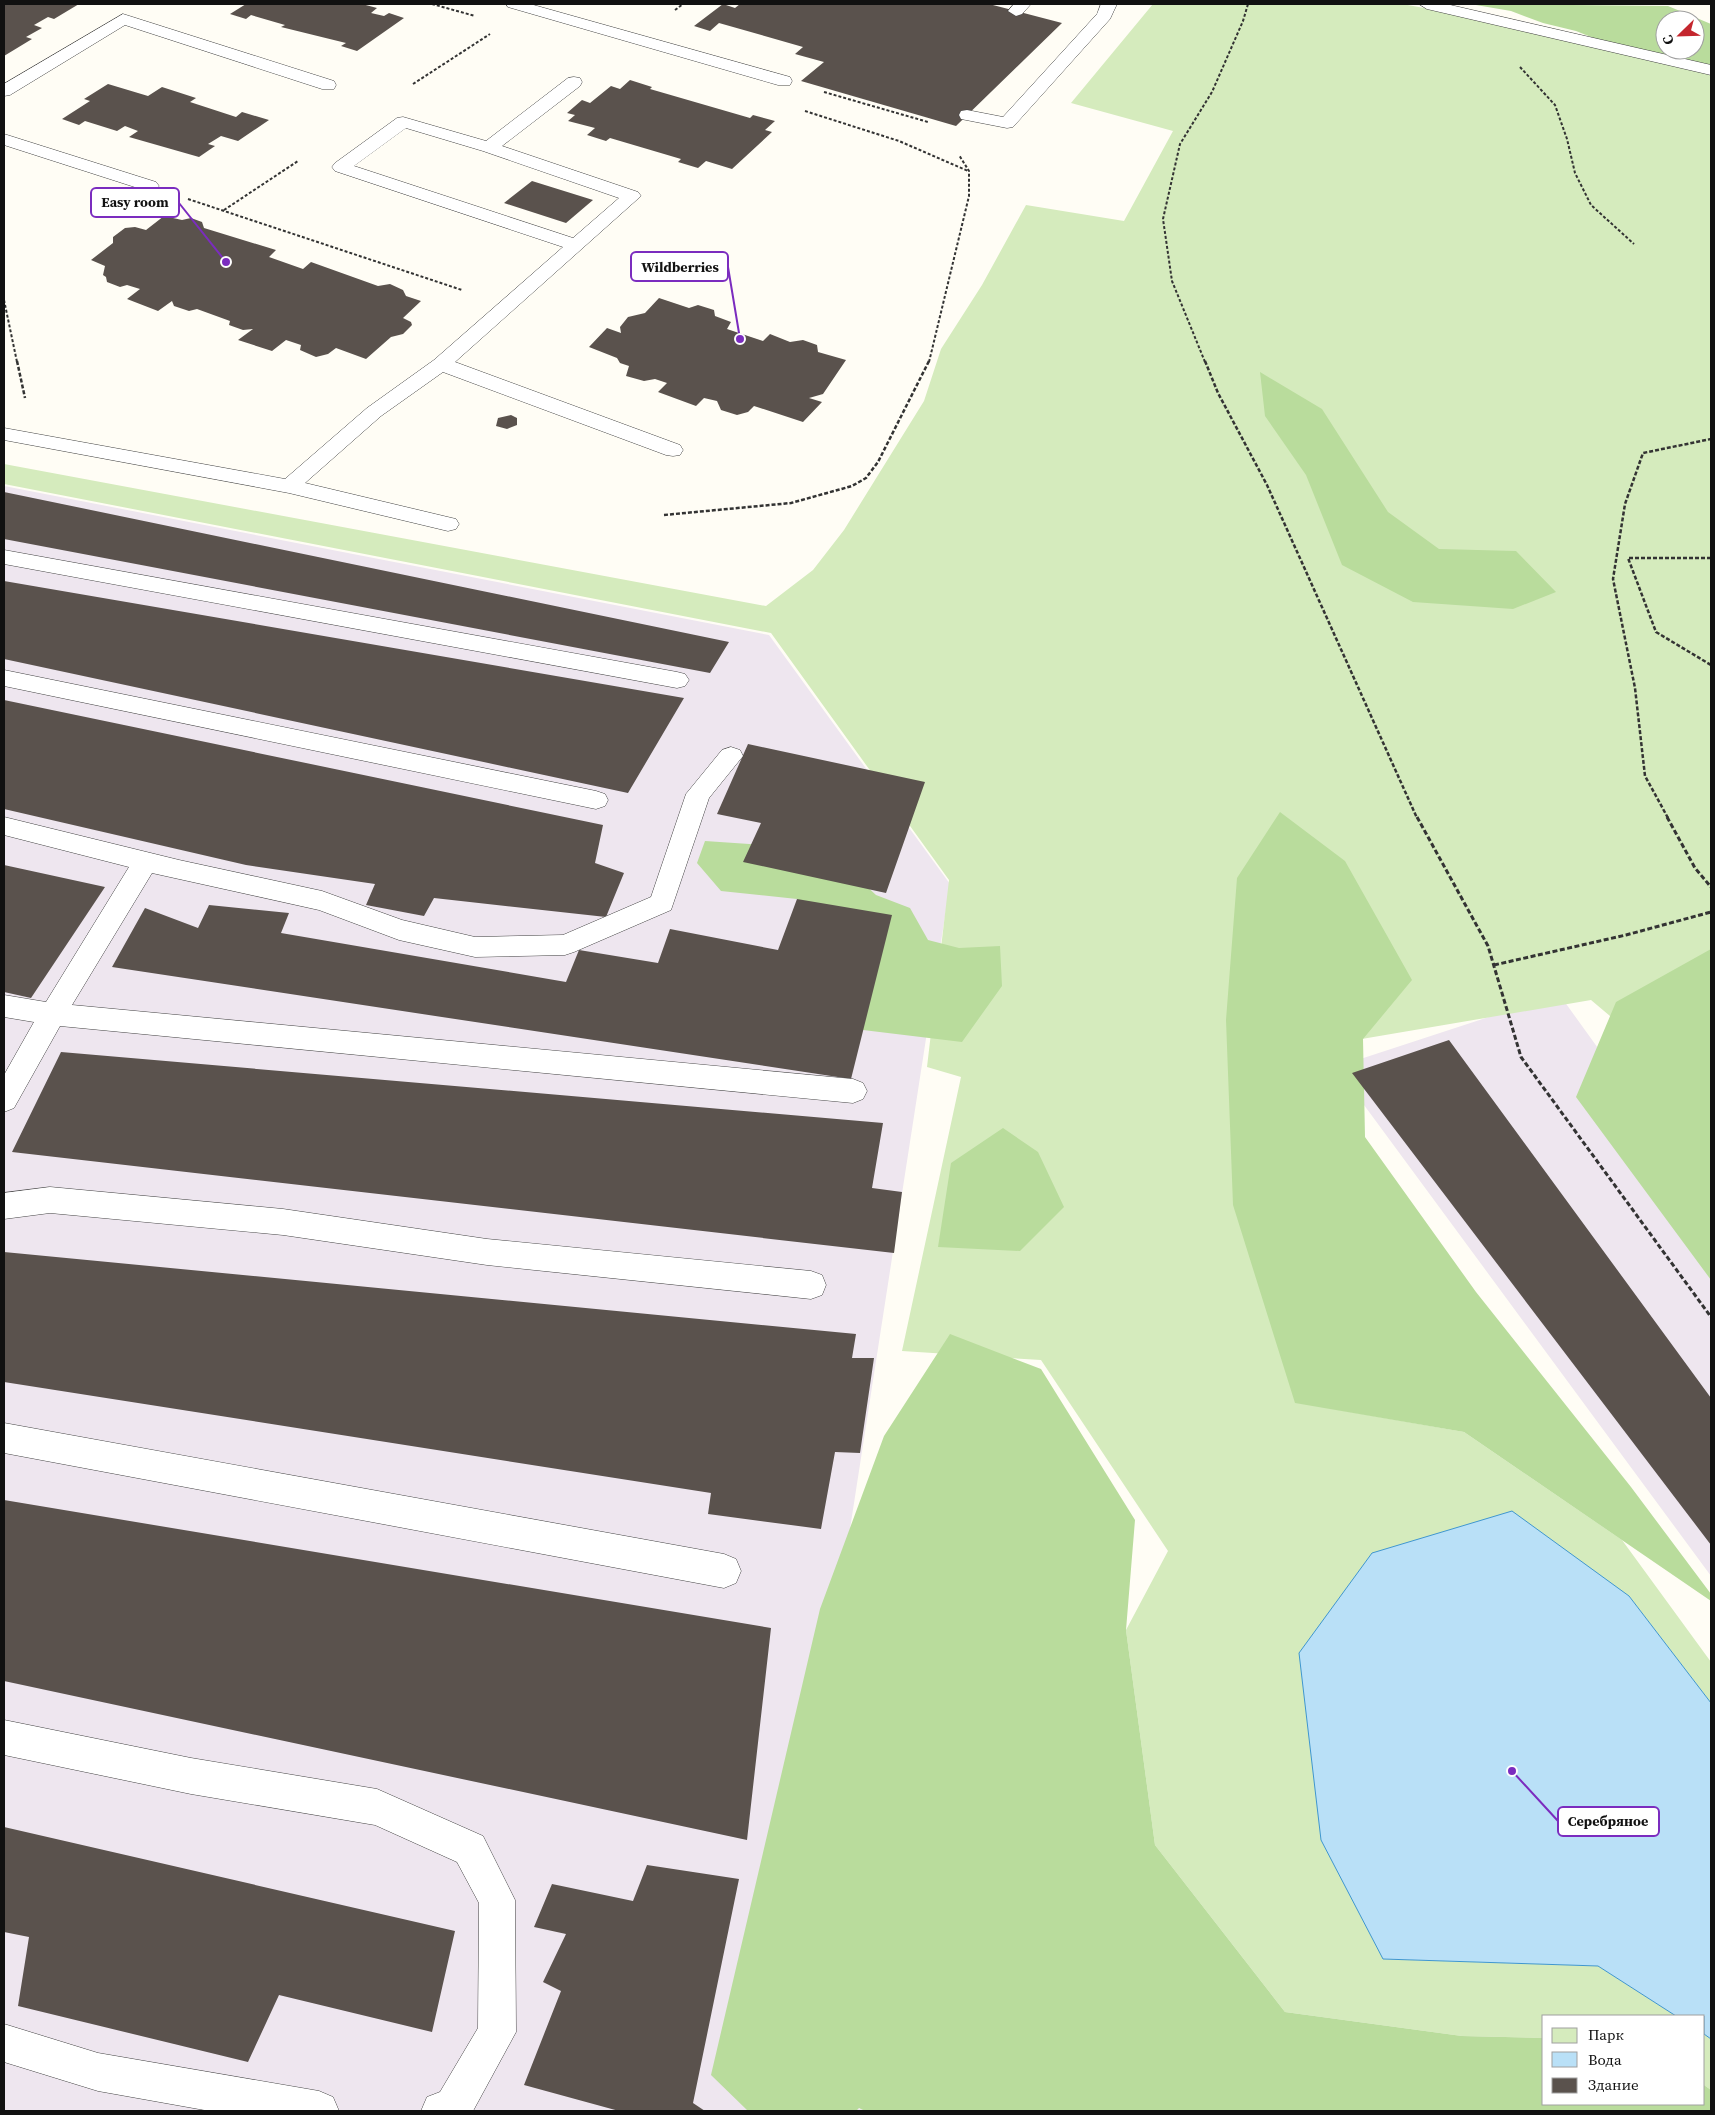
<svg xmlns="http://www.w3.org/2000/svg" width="1715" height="2115" viewBox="0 0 1715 2115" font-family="'Source Serif 4',serif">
<rect width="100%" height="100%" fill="#fffdf5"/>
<path fill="#eee6ef" d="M 4,486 L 769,635 L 950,884 L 765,2077 L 867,2111 L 4,2111 Z
M 1559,994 L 1711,1205 L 1711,1576 L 1336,1067 Z"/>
<path fill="#d5ebbd" d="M 1153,4 L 1402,4 L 1564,33 L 1711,72 L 1711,1101 L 1591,1000 L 1297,1050 L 1300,1403 L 1464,1432 L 1622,1540 L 1711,1662 L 1711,1703 L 1629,1596 L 1383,1959 L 1598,1966 L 1676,2016 L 1544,2016 L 1544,2038 L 1462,2036 L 1285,2012 L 1155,1845 L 1126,1630 L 1168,1551 L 1041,1360 L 902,1351 L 961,1077 L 927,1067 L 949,880 L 771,633 L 4,484 L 4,464 L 766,606 L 813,570 L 844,530 L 924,401 L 941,349 L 982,285 L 1026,205 L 1124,221 L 1173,131 L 1071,103 Z
M 1704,2034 L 1711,2039 L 1711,2090 L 1704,2085 Z"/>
<path fill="#b9dc9c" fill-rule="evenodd" d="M 1470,4 L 1668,6 L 1711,24 L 1711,74 L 1646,59 L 1576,31 L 1543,23 L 1511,11 ZM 1665,20 L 1695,20 L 1695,50 L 1665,50 Z
M 1260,372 L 1322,409 L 1388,512 L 1439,549 L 1516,551 L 1556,592 L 1513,609 L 1413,602 L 1342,565 L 1306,475 L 1265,416 Z
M 1280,812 L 1345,861 L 1412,980 L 1363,1039 L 1365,1137 L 1476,1292 L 1631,1487 L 1711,1594 L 1711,1601 L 1464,1432 L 1295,1403 L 1233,1205 L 1226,1020 L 1237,878 Z
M 705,841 L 778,846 L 843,864 L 876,895 L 910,908 L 928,940 L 959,948 L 1000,946 L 1002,986 L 962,1042 L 863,1030 L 797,899 L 721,891 L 697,863 Z
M 1711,949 L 1711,1280 L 1576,1097 L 1616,1002 Z
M 1003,1128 L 1038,1152 L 1064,1207 L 1020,1251 L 938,1247 L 951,1163 Z
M 950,1334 L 1041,1369 L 1135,1520 L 1126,1630 L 1155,1845 L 1285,2012 L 1462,2036 L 1544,2038 L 1544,2104 L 1704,2104 L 1704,2085 L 1711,2090 L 1711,2111 L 865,2111 L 859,2108 L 856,2111 L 748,2111 L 711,2075 L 820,1609 L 884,1436 Z"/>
<path fill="#b9e0f7" stroke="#3f96cf" d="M 1512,1511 L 1629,1596 L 1711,1703 L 1711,2039 L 1704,2034 L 1704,2016 L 1676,2016 L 1598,1966 L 1383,1959 L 1321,1840 L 1299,1653 L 1372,1553 Z"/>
<path fill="#5a524d" d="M 4,4 L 79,4 L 54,19 L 48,17 L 34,25 L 42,28 L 26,37 L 32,39 L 4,56 Z
M 246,4 L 362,4 L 377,8 L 371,13 L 384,16 L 389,13 L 404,18 L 357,51 L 341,46 L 346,43 L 281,27 L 285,25 L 251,15 L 246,19 L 230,14 Z
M 723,4 L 735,8 L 740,4 L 989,4 L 1062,23 L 956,126 L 801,81 L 824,62 L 795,54 L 803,47 L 719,23 L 710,31 L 694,26 Z
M 630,80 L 652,87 L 650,89 L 750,118 L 753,115 L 775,121 L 765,130 L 772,132 L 732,169 L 706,161 L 698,168 L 678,162 L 681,159 L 610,138 L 606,141 L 587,135 L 595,128 L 568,121 L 575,115 L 567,113 L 582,100 L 590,103 L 611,86 L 620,89 Z
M 108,84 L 148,96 L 162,87 L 196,98 L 190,102 L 236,117 L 242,112 L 269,120 L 238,141 L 221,136 L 208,144 L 215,146 L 199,157 L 129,137 L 138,131 L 125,126 L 117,131 L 85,121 L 79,125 L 62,119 L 90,101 L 84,99 Z
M 532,181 L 593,200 L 566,223 L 504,203 Z
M 164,216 L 182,220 L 191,218 L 202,222 L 204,228 L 276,250 L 269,257 L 303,269 L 311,262 L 378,286 L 390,284 L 403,290 L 406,296 L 421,301 L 403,318 L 411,322 L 412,325 L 403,334 L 391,337 L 366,359 L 336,348 L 328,354 L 316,357 L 300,350 L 301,345 L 286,340 L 272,351 L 238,340 L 253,329 L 243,330 L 229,325 L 230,321 L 197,309 L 189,311 L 174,306 L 172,301 L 158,311 L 127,299 L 140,289 L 127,285 L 120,287 L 107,282 L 106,277 L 103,275 L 105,266 L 91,260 L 113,243 L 113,237 L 125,228 L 135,227 L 146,230 Z
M 659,298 L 689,308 L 698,305 L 714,310 L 715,316 L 731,322 L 727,329 L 763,341 L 770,334 L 790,342 L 803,340 L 817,345 L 818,352 L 846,360 L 823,394 L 809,398 L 822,402 L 803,422 L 754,406 L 748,412 L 737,415 L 721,410 L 717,401 L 704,398 L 696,406 L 658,392 L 667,383 L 655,379 L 644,381 L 626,376 L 629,366 L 620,363 L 617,358 L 589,347 L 607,328 L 621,333 L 620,327 L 628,317 L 645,313 Z
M 511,415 L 517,418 L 517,425 L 507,429 L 496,426 L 498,418 Z
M 4,492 L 729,642 L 710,673 L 4,539 Z
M 4,581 L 684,698 L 628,793 L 4,659 Z
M 4,700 L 603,825 L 595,863 L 624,873 L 606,917 L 434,898 L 424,916 L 366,905 L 375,884 L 246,865 L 4,809 Z
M 748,744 L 925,782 L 886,893 L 743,862 L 761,823 L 717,814 Z
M 4,865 L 105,887 L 31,998 L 4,992 Z
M 797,899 L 892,915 L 851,1079 L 112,967 L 145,908 L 198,928 L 209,905 L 289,913 L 281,933 L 566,982 L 579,950 L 658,963 L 670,929 L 778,950 Z
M 1449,1040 L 1711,1398 L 1711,1545 L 1352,1073 Z
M 61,1052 L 883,1123 L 872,1188 L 902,1192 L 894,1253 L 12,1152 Z
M 4,1252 L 856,1334 L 852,1358 L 874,1358 L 860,1453 L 835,1452 L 821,1529 L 708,1514 L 711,1493 L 4,1382 Z
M 4,1500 L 771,1628 L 747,1840 L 4,1681 Z
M 4,1827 L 455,1931 L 432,2032 L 279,1995 L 248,2062 L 18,2006 L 29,1937 L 4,1932 Z
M 647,1865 L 739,1879 L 693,2103 L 705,2111 L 619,2111 L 524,2085 L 561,1991 L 543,1982 L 566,1934 L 534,1927 L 552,1884 L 633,1901 Z"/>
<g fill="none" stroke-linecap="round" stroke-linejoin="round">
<defs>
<path id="service" d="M 506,4 L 530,4 L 790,77 L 792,81 L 790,85 L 778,85 L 508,7 Z
M 1014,4 L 1031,4 L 1022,14 L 1016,16 L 1008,11 Z
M 1101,4 L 1117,4 L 1110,19 L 1013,127 L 1007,128 L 961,119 L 959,115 L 961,111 L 967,110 L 1003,117 L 1097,14 Z
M 1419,4 L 1446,4 L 1711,65 L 1711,75 L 1427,9 Z
M 123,14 L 334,81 L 336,85 L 334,89 L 322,89 L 125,25 L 10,95 L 4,96 L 4,84 Z
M 574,77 L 580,78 L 582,82 L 580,86 L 502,146 L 638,192 L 641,196 L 455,362 L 680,445 L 683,450 L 680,455 L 673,456 L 666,455 L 443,372 L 381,416 L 305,483 L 456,519 L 459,524 L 456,529 L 448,531 L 289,493 L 4,440 L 4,428 L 285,479 L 367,408 L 434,360 L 563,247 L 335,171 L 332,167 L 335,163 L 397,118 L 403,117 L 486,141 L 568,78 ZM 406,128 L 483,151 L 619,198 L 573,238 L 354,166 Z
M 4,134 L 156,182 L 159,186 L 156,190 L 144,190 L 4,145 Z
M 4,550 L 677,672 L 685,674 L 689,680 L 685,686 L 677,688 L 4,564 Z
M 4,670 L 596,791 L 605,794 L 608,800 L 605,806 L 596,809 L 4,686 Z
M 731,747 L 740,750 L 743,756 L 709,798 L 671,910 L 574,952 L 565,955 L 475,957 L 399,940 L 319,910 L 152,873 L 72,1005 L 853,1079 L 863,1083 L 867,1091 L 863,1099 L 853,1103 L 60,1026 L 14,1108 L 4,1112 L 4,1075 L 34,1022 L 4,1017 L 4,995 L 46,1002 L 129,867 L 4,835 L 4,817 L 179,860 L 322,891 L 402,920 L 475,937 L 563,935 L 651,897 L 686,794 L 722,750 Z
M 50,1187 L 283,1209 L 487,1239 L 811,1271 L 822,1275 L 826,1285 L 822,1295 L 811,1299 L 487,1265 L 283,1235 L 50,1213 L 4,1219 L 4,1193 Z
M 4,1423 L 724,1554 L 736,1559 L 741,1571 L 736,1583 L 724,1588 L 4,1453 Z
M 4,1720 L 191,1758 L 377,1789 L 483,1836 L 515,1900 L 516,2032 L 473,2111 L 421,2111 L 427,2097 L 440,2092 L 478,2028 L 479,1903 L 457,1862 L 375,1825 L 191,1794 L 4,1755 Z
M 4,2024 L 98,2053 L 319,2091 L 333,2097 L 339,2111 L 210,2111 L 98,2091 L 4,2062 Z"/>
</defs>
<use href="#service" stroke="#444" stroke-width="1"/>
<path stroke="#333" stroke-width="2" stroke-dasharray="3 2" stroke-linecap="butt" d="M 432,4 L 475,16
M 675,10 L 683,4
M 1520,67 L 1555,105 L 1567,139 L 1575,173 L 1591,205 L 1634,244
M 413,84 L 490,34
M 824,92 L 928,122
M 805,111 L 899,141 L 968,171
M 188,199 L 462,290
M 224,210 L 298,161
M 4,300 L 17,362
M 929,362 L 969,196 L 969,171 L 959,155
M 1205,362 L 1172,281 L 1163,219 L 1180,144 L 1212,92 L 1243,21 L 1248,4"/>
<path stroke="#333" stroke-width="2.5" stroke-dasharray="4 2" stroke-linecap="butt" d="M 17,361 L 25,398
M 1205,361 L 1218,393 L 1267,485 L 1417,818
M 664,515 L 791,503 L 852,486 L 866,478 L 878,462 L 929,361
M 1711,558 L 1628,558 L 1656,632 L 1711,665
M 1668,818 L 1645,776 L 1635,688 L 1613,579 L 1625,504 L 1643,453 L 1711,439"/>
<path stroke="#333" stroke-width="3" stroke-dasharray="5 2.5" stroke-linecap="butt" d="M 1417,817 L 1488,946 L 1521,1057 L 1711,1317
M 1667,817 L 1695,868 L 1711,887
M 1494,965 L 1626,935 L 1711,912"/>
<use href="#service" fill="#fff" fill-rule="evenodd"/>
</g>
<path fill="none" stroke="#7b2cbf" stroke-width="2" d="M226 262L179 203M740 339L728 267M1512 1771L1558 1821"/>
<g fill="#7b2cbf" stroke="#fff" stroke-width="2">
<circle cx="226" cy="262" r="5"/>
<circle cx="740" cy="339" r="5"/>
<circle cx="1512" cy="1771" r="5"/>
</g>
<g fill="#fff" stroke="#7b2cbf" stroke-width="2">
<rect x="91" y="188" width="88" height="29" rx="5"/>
<rect x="631" y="252" width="97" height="29" rx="5"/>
<rect x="1558" y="1807" width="101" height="29" rx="5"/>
</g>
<g font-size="14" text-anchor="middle" font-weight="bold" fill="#111">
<text x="135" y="207">Easy room</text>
<text x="680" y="272">Wildberries</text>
<text x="1608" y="1826">Серебряное</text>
</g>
<rect width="1715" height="2115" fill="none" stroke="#111111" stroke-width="10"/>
<rect x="1542" y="2015" width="162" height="90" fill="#ffffff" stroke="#a0a0a0"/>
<rect x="1552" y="2028" width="25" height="15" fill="#d5ebbd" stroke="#a0a0a0"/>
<text x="1588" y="2040" font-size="15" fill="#111111">Парк</text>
<rect x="1552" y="2052" width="25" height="15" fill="#b9e0f7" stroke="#a0a0a0"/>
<text x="1588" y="2065" font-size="15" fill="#111111">Вода</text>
<rect x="1552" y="2078" width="25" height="15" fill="#5a524d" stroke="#a0a0a0"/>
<text x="1588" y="2090" font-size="15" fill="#111111">Здание</text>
<g transform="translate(1680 35) rotate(247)"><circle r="24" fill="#ffffff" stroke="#a0a0a0"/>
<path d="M0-4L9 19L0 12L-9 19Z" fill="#c4262e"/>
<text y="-8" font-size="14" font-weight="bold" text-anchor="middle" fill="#111111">С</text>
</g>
</svg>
